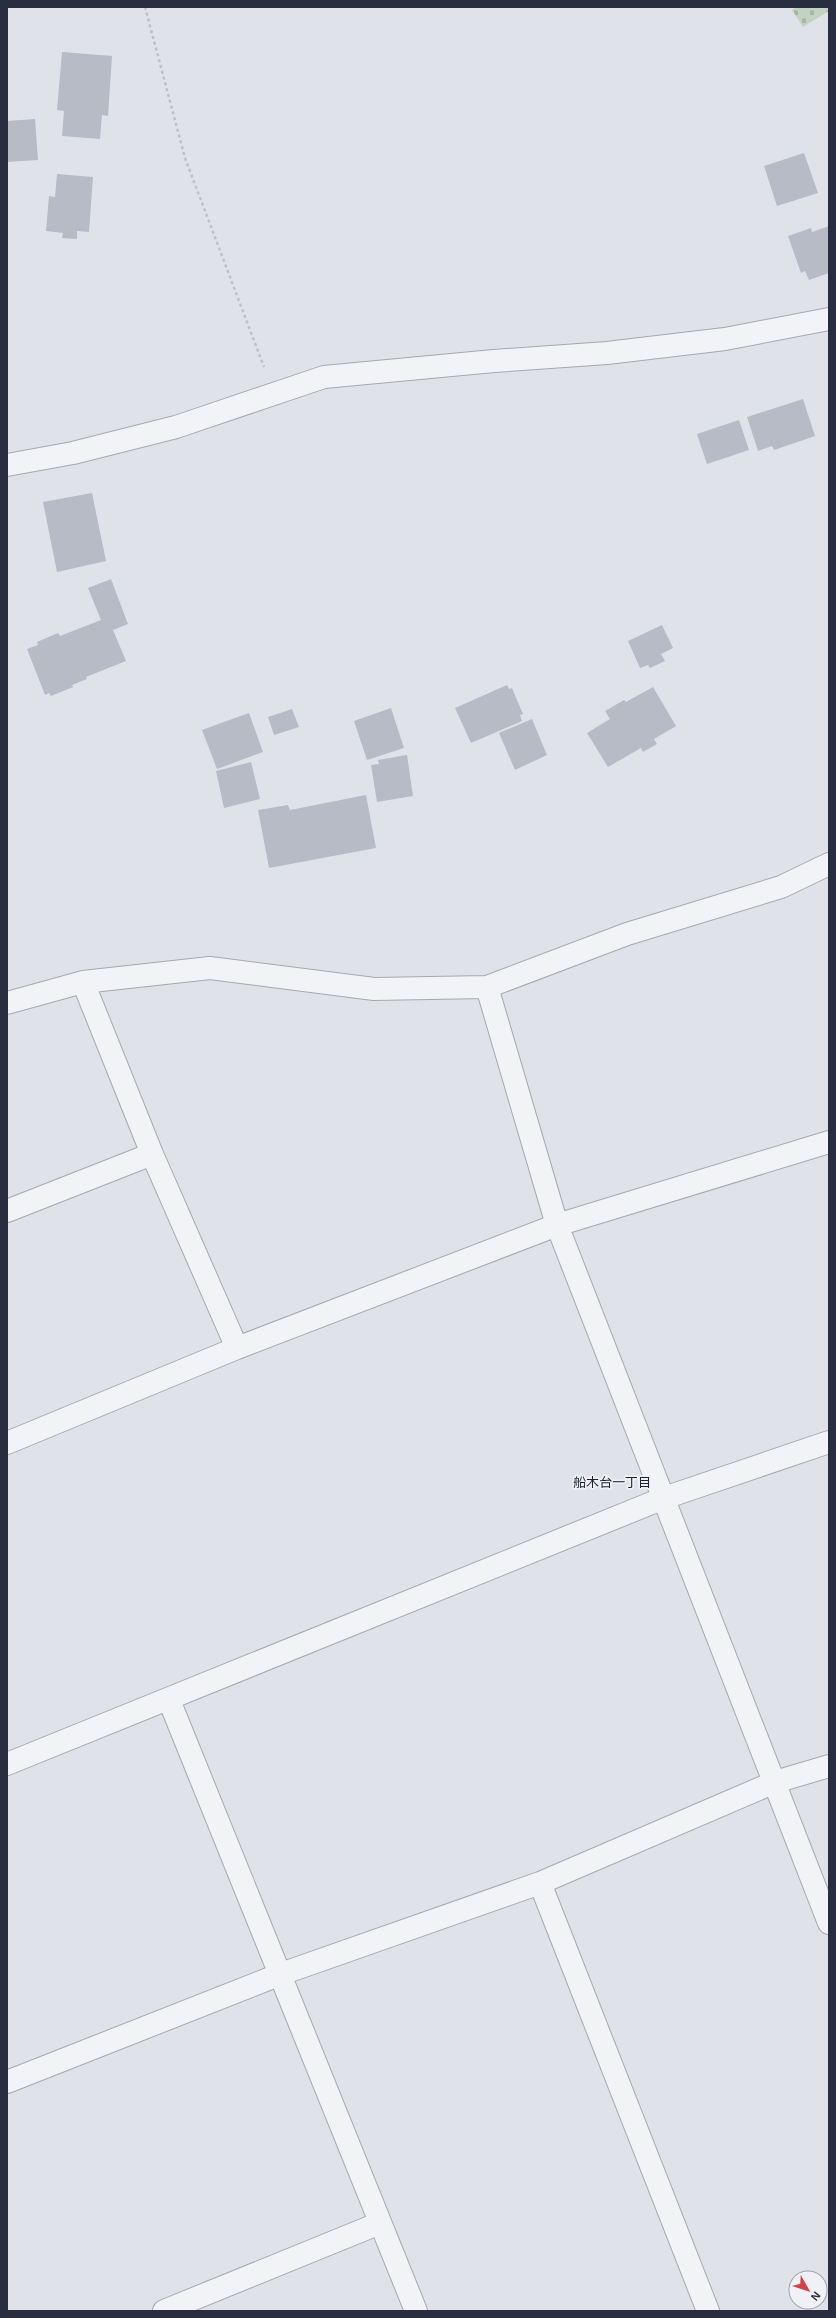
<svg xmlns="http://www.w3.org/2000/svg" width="836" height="2318" viewBox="0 0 836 2318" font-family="Helvetica,'Noto Sans JP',sans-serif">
<defs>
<pattern id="cemetery-stones" width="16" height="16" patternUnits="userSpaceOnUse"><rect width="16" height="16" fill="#c3d3c1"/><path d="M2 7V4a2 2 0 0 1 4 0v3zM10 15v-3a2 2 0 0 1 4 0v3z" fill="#a8b5a7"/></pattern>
</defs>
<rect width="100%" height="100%" fill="#e0e2e9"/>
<path fill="url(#cemetery-stones)" d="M 797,7 L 829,7 L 829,11 L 803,27 L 792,10 Z"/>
<path fill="#b7bbc6" d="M 62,52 L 112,56 L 108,116 L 102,115 L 100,139 L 62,136 L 64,111 L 57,110 Z
M 35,119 L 38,160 L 7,162 L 7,121 Z
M 804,153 L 818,193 L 777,206 L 764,166 Z
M 57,174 L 93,177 L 89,232 L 77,231 L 77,239 L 62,238 L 63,233 L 46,231 L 49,196 L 55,197 Z
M 829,226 L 829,273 L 809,280 L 805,271 L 801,273 L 788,236 L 811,228 L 812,232 Z
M 803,399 L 815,436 L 774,450 L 772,446 L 758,451 L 747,417 Z
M 739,420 L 749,450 L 707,464 L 697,434 Z
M 92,493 L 106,561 L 57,572 L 43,502 Z
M 111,579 L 128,624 L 113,630 L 126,661 L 86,677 L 87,679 L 72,685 L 73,687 L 51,696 L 49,693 L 45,695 L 27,649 L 38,645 L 37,642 L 58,633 L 60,636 L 101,620 L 88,588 Z
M 662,625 L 673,648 L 661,654 L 665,661 L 650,668 L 648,665 L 640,668 L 628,641 Z
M 507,685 L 509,689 L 512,688 L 523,714 L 520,715 L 522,721 L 471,743 L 455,708 Z
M 653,687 L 676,726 L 654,739 L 657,744 L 643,752 L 641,748 L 608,767 L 587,733 L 610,719 L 605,711 L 624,700 L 626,702 Z
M 391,708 L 404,748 L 367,760 L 354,721 Z
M 292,709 L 299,727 L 274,735 L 268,717 Z
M 249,713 L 263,752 L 217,769 L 202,730 Z
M 532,719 L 547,755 L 515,770 L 499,733 Z
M 407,755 L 413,796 L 377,802 L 371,765 L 379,764 L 378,760 Z
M 251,762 L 260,799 L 224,808 L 216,771 Z
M 366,795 L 376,848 L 269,868 L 258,810 L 288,805 L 290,810 Z"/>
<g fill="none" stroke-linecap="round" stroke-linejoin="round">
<defs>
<path id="minor" d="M 7,465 L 73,453 L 176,427 L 324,377 L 494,361 L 607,353 L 725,339 L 829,319
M 83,982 L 152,1154 L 237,1348
M 487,987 L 557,1225 L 829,1923
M 7,1003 L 83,982 L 210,968 L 374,989 L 487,987 L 627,934 L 781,887 L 829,864
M 7,1211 L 152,1154
M 7,1443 L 237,1348 L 557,1225 L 829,1142
M 169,1700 L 416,2311
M 7,1764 L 664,1498 L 829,1442
M 540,1883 L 708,2311
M 7,2082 L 281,1974 L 540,1883 L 775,1782 L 829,1766
M 164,2311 L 380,2223"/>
</defs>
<use href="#minor" stroke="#a5a8b3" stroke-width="24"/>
<path stroke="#bdc0c7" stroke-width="2.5" stroke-dasharray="3 3" stroke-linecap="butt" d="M 145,7 L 185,158 L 264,367"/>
<use href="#minor" stroke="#f2f3f7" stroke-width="22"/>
</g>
<g text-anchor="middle" stroke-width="3.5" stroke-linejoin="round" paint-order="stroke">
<g font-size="13" fill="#1a1f31" stroke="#eff1f6">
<text x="612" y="1487">船木台一丁目</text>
</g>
</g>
<rect width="836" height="2318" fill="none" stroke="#282e40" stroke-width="16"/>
<g transform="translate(808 2290) rotate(129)"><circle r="19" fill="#eff1f6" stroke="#9fa3ad"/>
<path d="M0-3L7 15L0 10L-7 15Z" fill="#cf4448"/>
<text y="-6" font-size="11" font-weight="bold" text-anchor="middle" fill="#282e40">N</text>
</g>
</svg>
